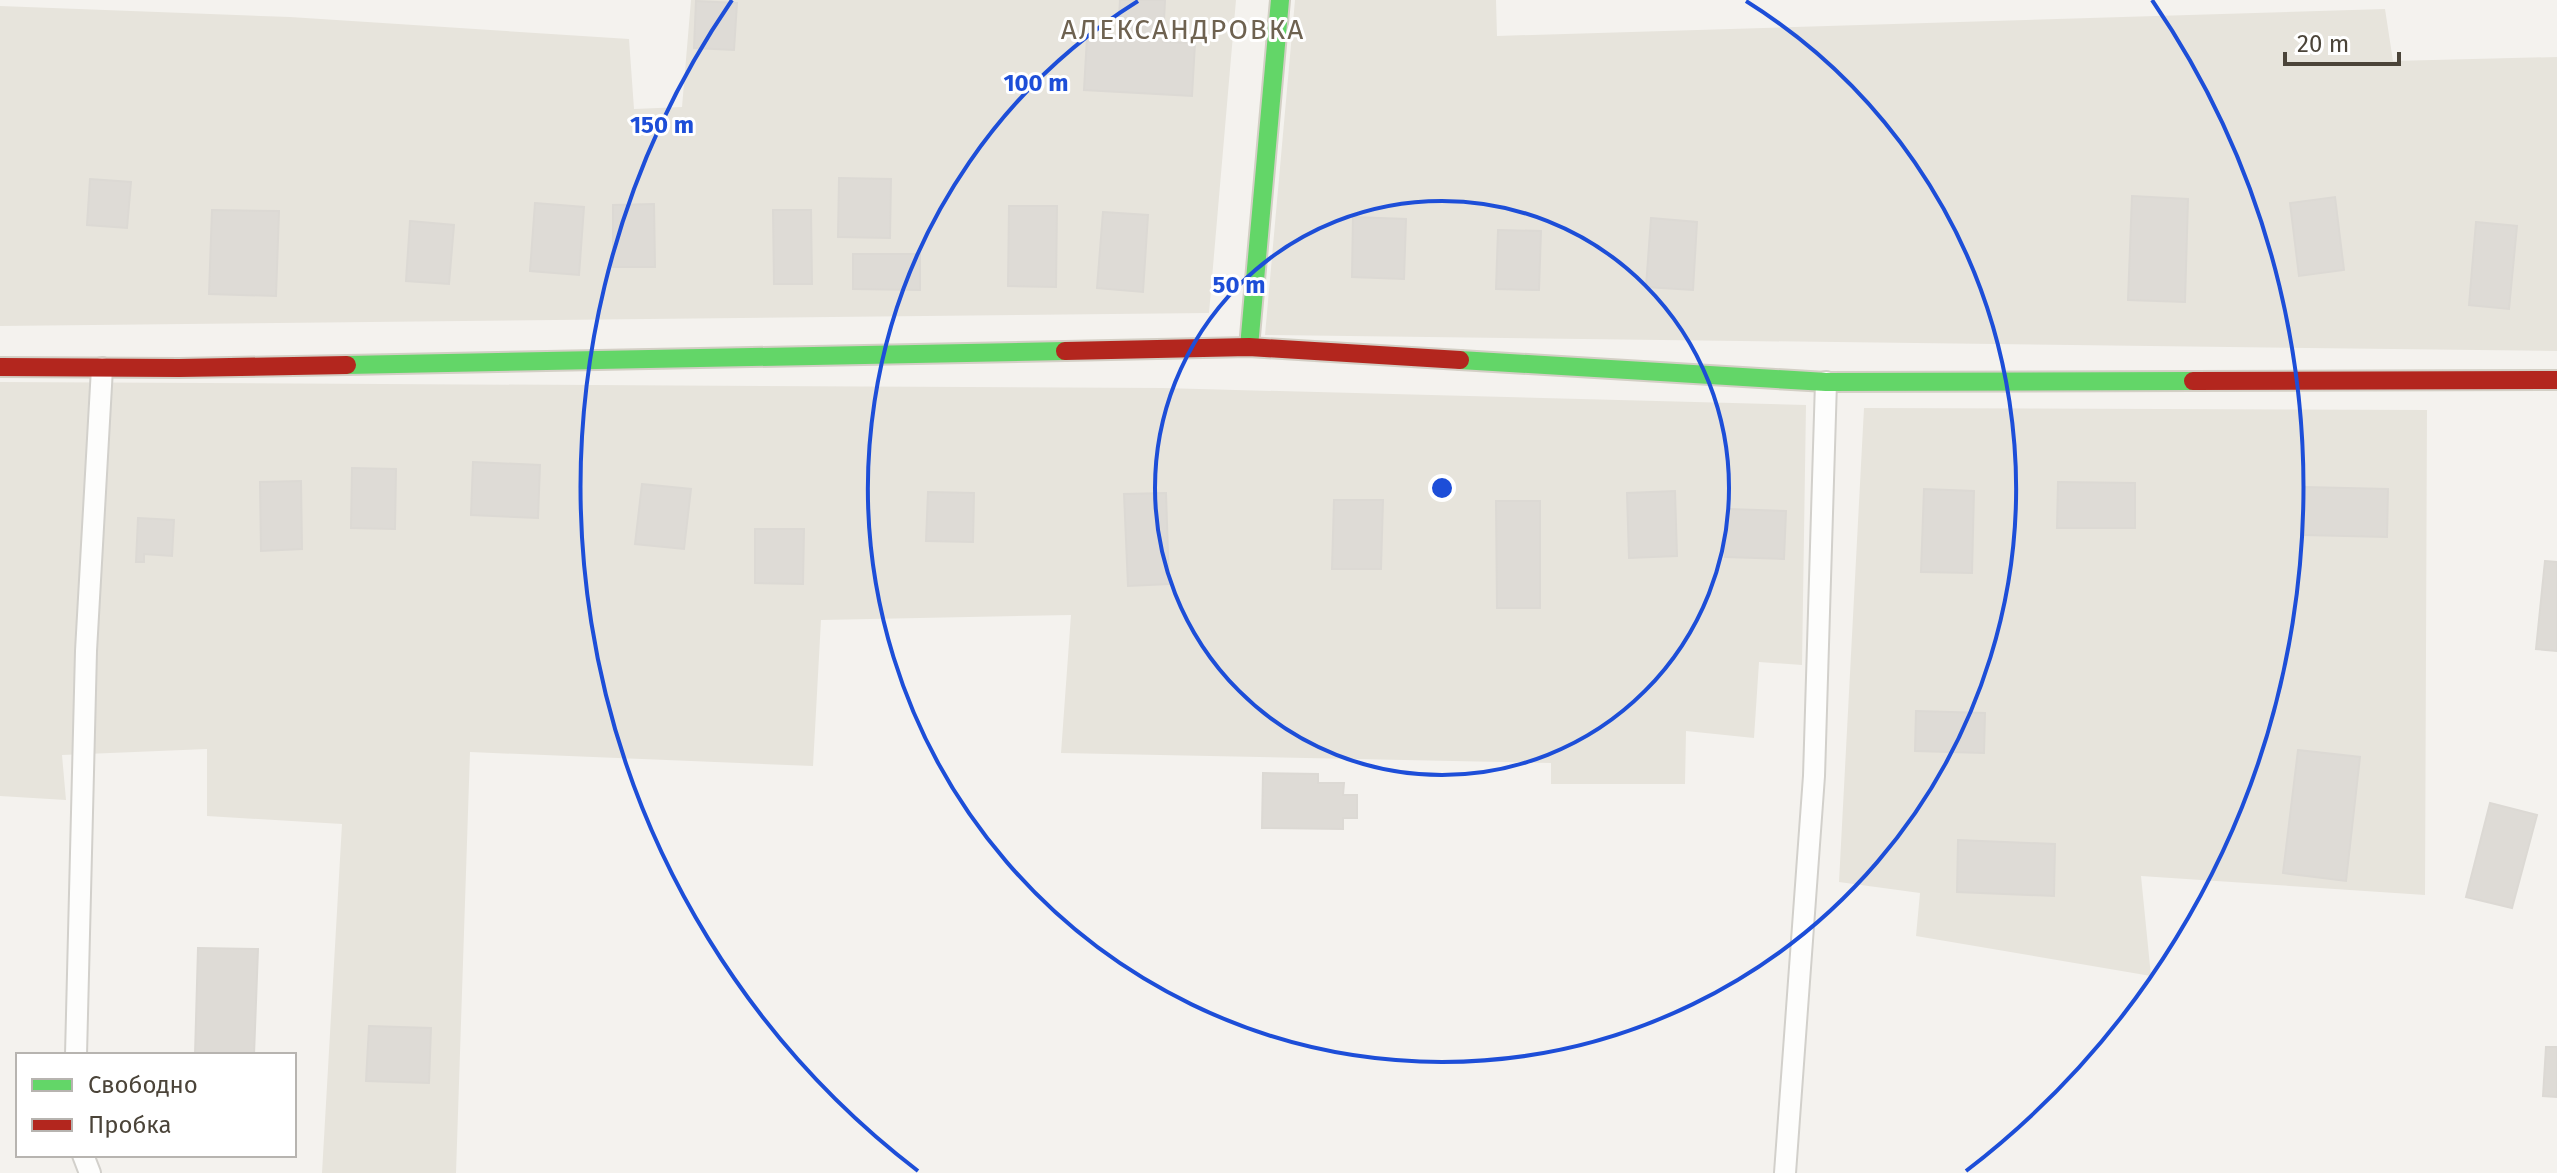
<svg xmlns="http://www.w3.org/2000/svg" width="2557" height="1173" viewBox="0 0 2557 1173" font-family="'Fira Sans',sans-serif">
<rect width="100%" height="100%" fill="#f4f2ee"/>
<path fill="#e7e4dc" d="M 691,0 L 1236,0 L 1209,313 L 0,326 L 0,6 L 290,17 L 629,39 L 634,109 L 682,107 Z
M 1295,0 L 1496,0 L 1497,36 L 2385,9 L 2393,61 L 2557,57 L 2557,351 L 1265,335 Z
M 0,382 L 1163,388 L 1806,405 L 1802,665 L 1759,662 L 1754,738 L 1686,731 L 1685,784 L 1551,784 L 1551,763 L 1061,753 L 1071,615 L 821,620 L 813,766 L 470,752 L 456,1173 L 322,1173 L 342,824 L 207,816 L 207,749 L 62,755 L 66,800 L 0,796 Z
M 1864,408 L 2427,410 L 2425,895 L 2141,876 L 2151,976 L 1916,936 L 1920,893 L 1839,882 Z"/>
<path fill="#dedbd6" stroke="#dcd9d4" stroke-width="2" d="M 1120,0 L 1165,0 L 1163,42 L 1195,43 L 1192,96 L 1084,90 L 1087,37 L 1118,39 Z
M 696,1 L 737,3 L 734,50 L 694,48 Z
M 839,178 L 891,179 L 890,238 L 838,237 Z
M 90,179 L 131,182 L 127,228 L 87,225 Z
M 2132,196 L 2188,199 L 2185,302 L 2128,300 Z
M 2335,197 L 2344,270 L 2299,276 L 2290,203 Z
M 535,203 L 584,207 L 579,275 L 530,271 Z
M 654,204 L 655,267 L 613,267 L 613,205 Z
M 1009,206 L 1057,206 L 1056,287 L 1008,286 Z
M 212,210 L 279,211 L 276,296 L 209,294 Z
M 773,210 L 811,210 L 812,284 L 774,284 Z
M 1103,212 L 1148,215 L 1143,292 L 1097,288 Z
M 1353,217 L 1406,219 L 1404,279 L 1352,277 Z
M 1651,218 L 1697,222 L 1693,290 L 1646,287 Z
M 410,221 L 454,225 L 449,284 L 406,281 Z
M 2476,222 L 2517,226 L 2509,309 L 2469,305 Z
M 1498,230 L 1541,231 L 1539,290 L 1496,289 Z
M 853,254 L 920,254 L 920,290 L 853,289 Z
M 473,462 L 540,465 L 538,518 L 471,515 Z
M 352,468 L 396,469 L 395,529 L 351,528 Z
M 301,481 L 302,549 L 261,551 L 260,482 Z
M 2058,482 L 2135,483 L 2135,528 L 2057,528 Z
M 642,484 L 691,489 L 684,549 L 635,544 Z
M 2304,487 L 2388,489 L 2387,537 L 2304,535 Z
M 1924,489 L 1974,491 L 1972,573 L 1921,572 Z
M 1675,491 L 1677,556 L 1629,558 L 1627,493 Z
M 928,492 L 974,493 L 973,542 L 926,541 Z
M 1166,493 L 1169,584 L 1128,586 L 1124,494 Z
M 1334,500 L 1383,500 L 1381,569 L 1332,569 Z
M 1496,501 L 1540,501 L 1540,608 L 1497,608 Z
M 1728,509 L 1786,511 L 1784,559 L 1725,557 Z
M 138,518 L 174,520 L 172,556 L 144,554 L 144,562 L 136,562 Z
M 755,529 L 804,529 L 803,584 L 755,583 Z
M 2545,561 L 2557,562 L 2557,651 L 2536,649 Z
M 1916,711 L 1985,713 L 1984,753 L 1915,751 Z
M 2298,750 L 2360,757 L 2346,881 L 2283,873 Z
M 1263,773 L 1318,774 L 1318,783 L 1344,783 L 1343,795 L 1357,795 L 1357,818 L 1343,818 L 1343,829 L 1262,828 Z
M 2490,803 L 2537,815 L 2512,908 L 2466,897 Z
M 1958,840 L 2055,844 L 2054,896 L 1957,892 Z
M 198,948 L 258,949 L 254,1055 L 195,1055 Z
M 369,1026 L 431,1028 L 429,1083 L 366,1081 Z
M 2546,1047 L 2557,1047 L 2557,1097 L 2543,1096 Z"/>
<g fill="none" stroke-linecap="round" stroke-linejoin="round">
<defs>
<path id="lane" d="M 76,1055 L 86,651 L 102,368
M 83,1155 L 90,1173
M 1785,1173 L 1814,776 L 1826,382"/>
<path id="fast" d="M 1249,347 L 1280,0
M 1460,360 L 1826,382 L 2193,381
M 347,365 L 1065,351"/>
<path id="jam" d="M 1065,351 L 1249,347 L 1460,360
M 0,367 L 179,368 L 347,365
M 2193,381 L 2557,380"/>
</defs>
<use href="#lane" stroke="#d2d0cb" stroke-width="24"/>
<use href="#fast" stroke="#d3cfc5" stroke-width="22"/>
<use href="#jam" stroke="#d3cfc5" stroke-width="22"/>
<use href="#lane" stroke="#fdfdfc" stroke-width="20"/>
<use href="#fast" stroke="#63d668" stroke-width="18"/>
<use href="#jam" stroke="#b3261e" stroke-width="18"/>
</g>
<g fill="none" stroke="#1d4ed8" stroke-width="4">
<circle cx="1442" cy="488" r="287"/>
<path d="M1746 1A574 574 0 1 1 1138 1"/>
<path d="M918 1171A861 861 0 0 1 732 0M2152 0A861 861 0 0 1 1966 1171"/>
</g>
<g text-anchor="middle" stroke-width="6" stroke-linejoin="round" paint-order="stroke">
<g font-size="28" letter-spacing="2" fill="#6e6250" stroke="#fff">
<text x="1183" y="39">АЛЕКСАНДРОВКА</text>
</g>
</g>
<circle cx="1442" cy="488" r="12" fill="#1d4ed8" stroke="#fff" stroke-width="4"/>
<g font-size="24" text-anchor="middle" font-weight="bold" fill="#1d4ed8" stroke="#fff" stroke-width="6" stroke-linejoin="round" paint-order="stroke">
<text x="1036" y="91">100 m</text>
<text x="662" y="133">150 m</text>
<text x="1239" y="293">50 m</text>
</g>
<rect x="16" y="1053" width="280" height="104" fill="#ffffff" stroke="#b7b4b0" stroke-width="2"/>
<rect x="32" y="1079" width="40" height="12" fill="#63d668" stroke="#b7b4b0" stroke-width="2"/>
<text x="88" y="1093" font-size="24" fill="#4b4439">Свободно</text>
<rect x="32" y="1119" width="40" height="12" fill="#b3261e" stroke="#b7b4b0" stroke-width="2"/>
<text x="88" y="1133" font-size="24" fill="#4b4439">Пробка</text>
<path d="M2285 52v12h114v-12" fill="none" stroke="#4b4439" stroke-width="4"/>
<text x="2297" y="52" font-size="24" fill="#4b4439" stroke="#ffffff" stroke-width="6" paint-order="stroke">20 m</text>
</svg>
